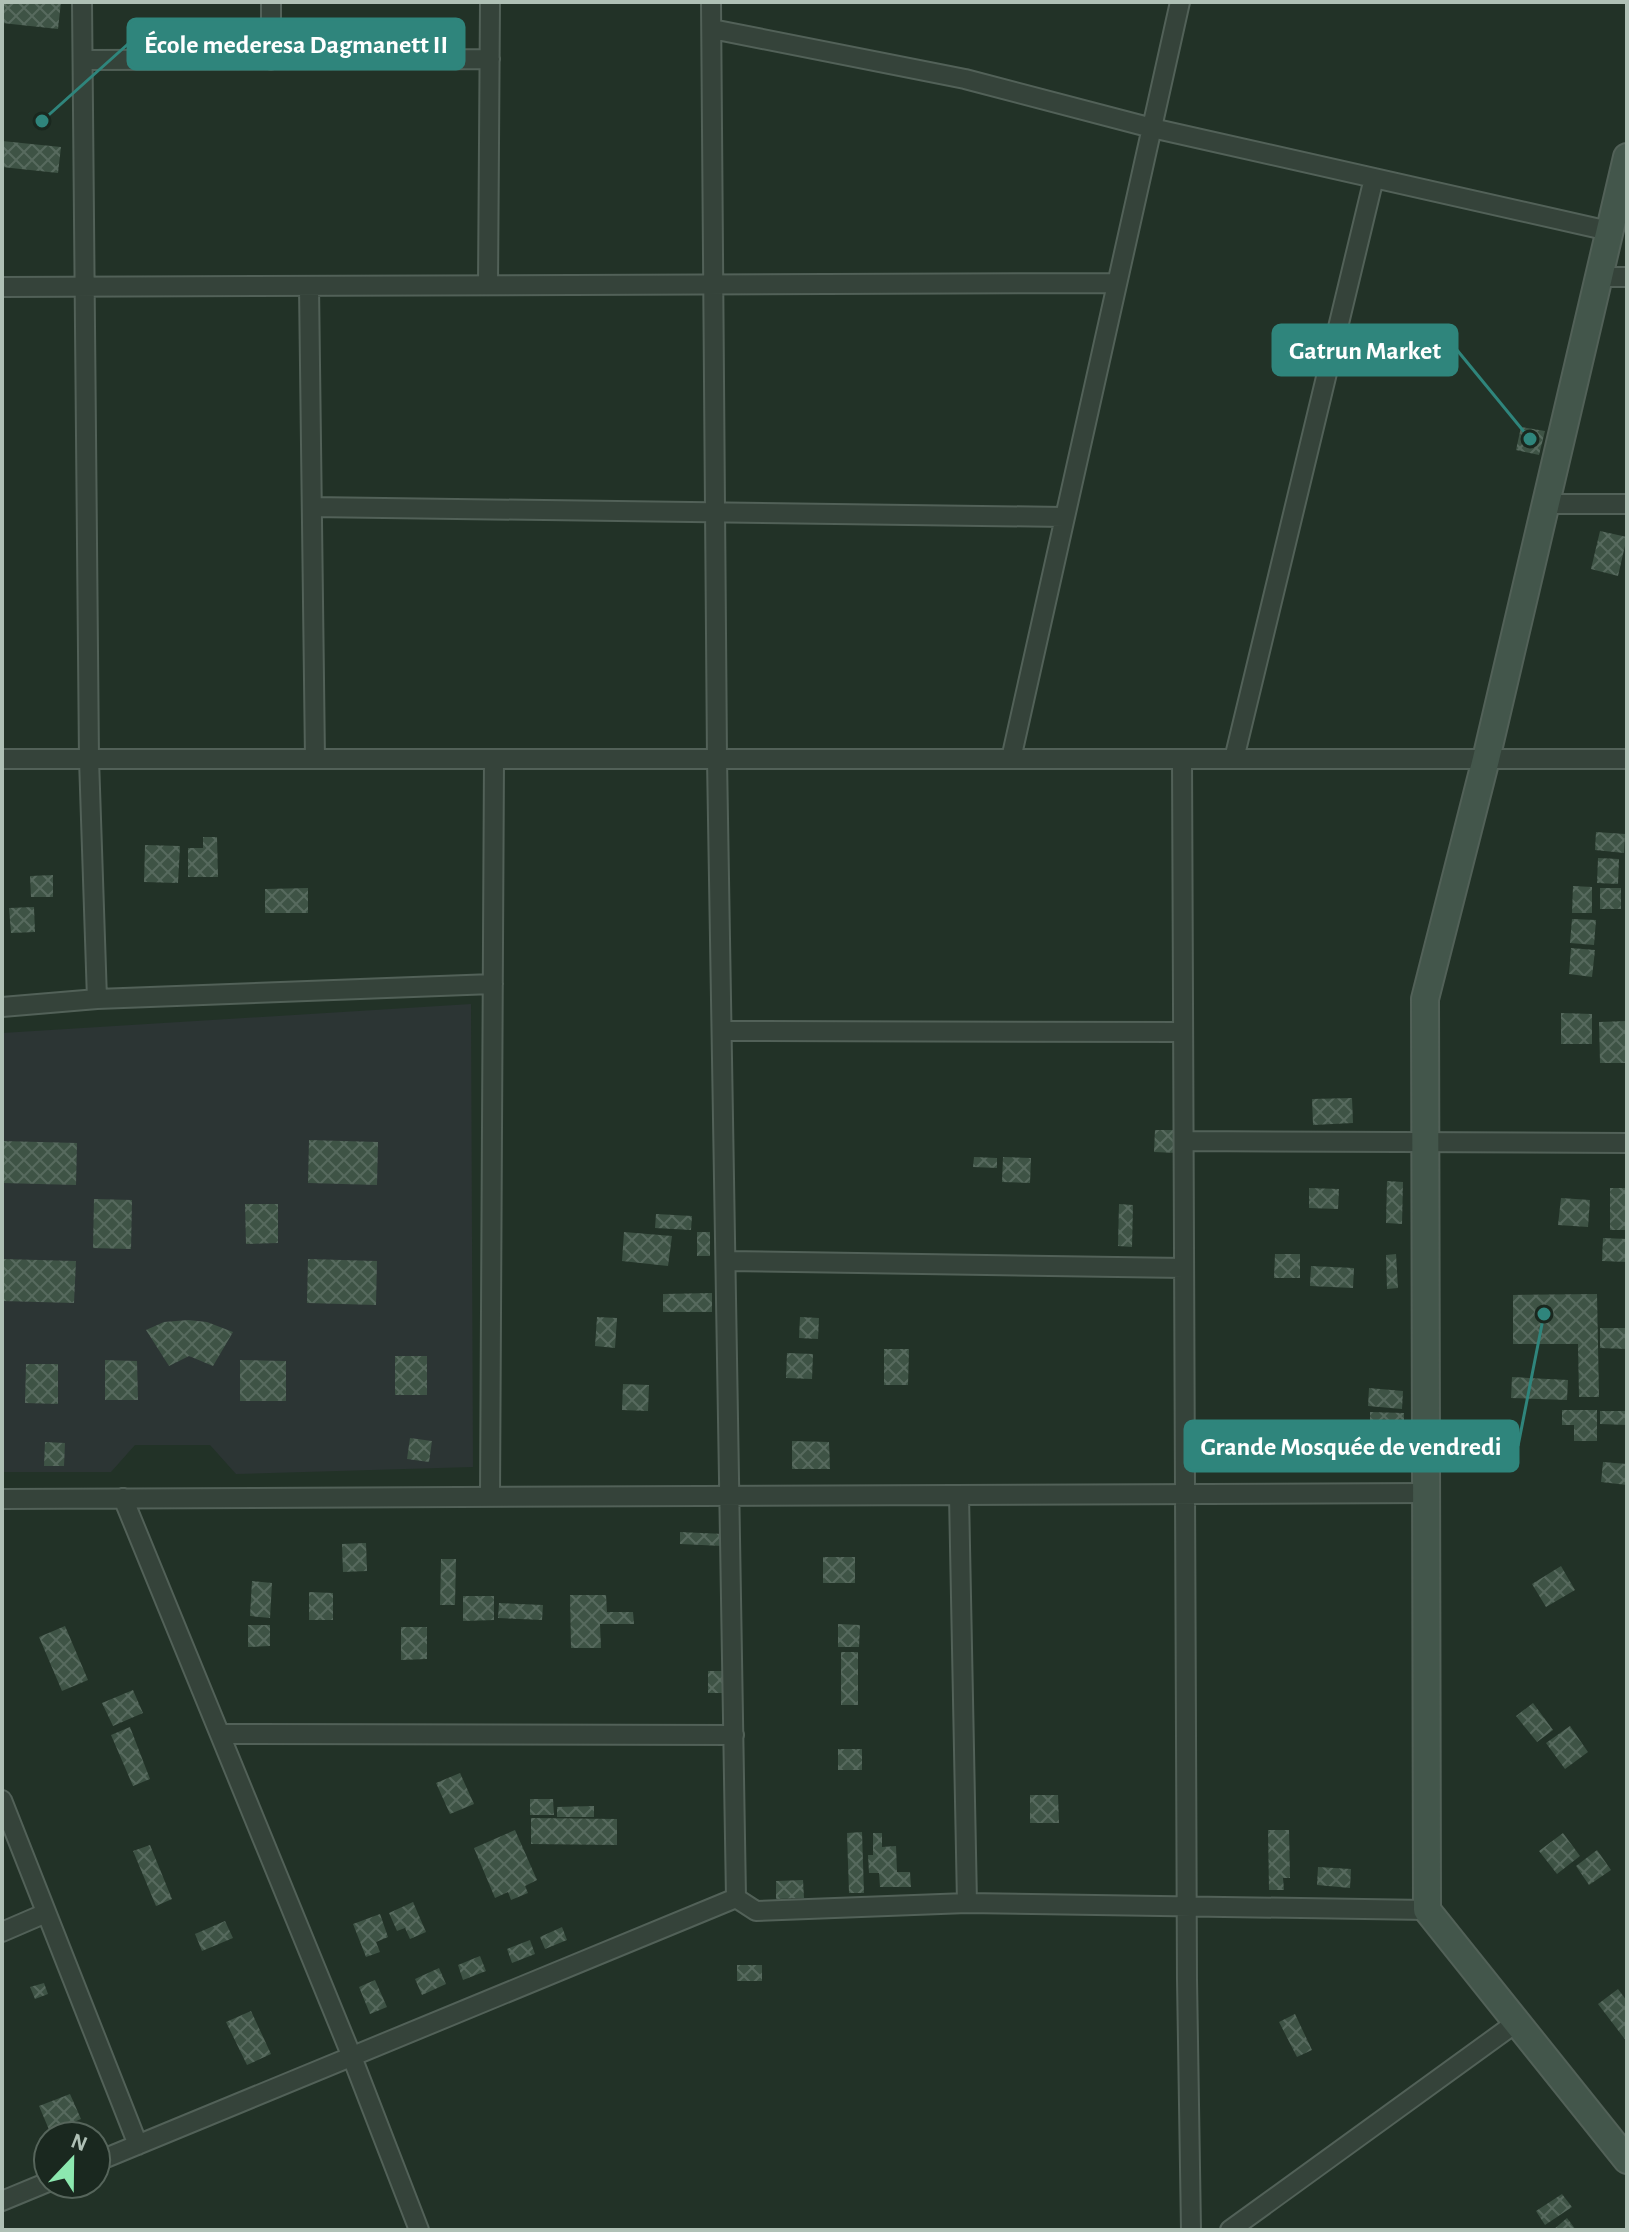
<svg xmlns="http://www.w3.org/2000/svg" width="1629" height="2232" viewBox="0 0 1629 2232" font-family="'Alegreya Sans',sans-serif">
<defs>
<pattern id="building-cross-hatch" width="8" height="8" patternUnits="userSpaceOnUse" patternTransform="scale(2)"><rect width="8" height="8" fill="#3e5345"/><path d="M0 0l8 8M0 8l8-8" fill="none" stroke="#576a5e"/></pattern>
</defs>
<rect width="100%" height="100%" fill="#223227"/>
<path fill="#2c3534" d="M 471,1004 L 473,1467 L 236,1474 L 210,1445 L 135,1445 L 111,1472 L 2,1472 L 2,1033 Z"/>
<path fill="url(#building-cross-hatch)" d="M 2,2 L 61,2 L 58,29 L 2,23 Z
M 2,141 L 61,147 L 58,173 L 2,167 Z
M 1521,427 L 1545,431 L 1539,455 L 1516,450 Z
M 1600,531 L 1627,537 L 1618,576 L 1591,569 Z
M 1596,832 L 1625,834 L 1624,853 L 1595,850 Z
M 203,837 L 217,837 L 218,877 L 188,877 L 188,848 L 203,848 Z
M 145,845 L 180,846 L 178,883 L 144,882 Z
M 1598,858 L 1619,859 L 1618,884 L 1597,883 Z
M 53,875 L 53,897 L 31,897 L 30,876 Z
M 1573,886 L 1592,887 L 1592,913 L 1572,913 Z
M 308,888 L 308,913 L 265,913 L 265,889 Z
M 1600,888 L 1621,888 L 1621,909 L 1600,909 Z
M 34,907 L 35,932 L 11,933 L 9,908 Z
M 1572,919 L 1596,920 L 1594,945 L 1570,943 Z
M 1571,948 L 1595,950 L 1592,977 L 1569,974 Z
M 1561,1013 L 1592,1014 L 1592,1044 L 1561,1044 Z
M 1627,1021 L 1627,1063 L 1600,1063 L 1599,1022 Z
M 1352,1098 L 1353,1123 L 1313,1125 L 1312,1099 Z
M 1155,1130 L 1178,1130 L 1177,1153 L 1154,1152 Z
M 309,1140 L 378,1142 L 377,1185 L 308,1183 Z
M 2,1141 L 77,1143 L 76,1185 L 2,1183 Z
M 974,1157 L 997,1158 L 997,1168 L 973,1167 Z
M 1003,1157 L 1031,1158 L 1030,1183 L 1002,1182 Z
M 1387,1181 L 1403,1182 L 1402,1224 L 1386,1223 Z
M 1309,1188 L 1339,1189 L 1338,1209 L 1309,1208 Z
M 1610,1188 L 1627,1188 L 1627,1230 L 1610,1230 Z
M 1561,1198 L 1590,1200 L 1588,1227 L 1558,1225 Z
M 94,1199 L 132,1200 L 131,1249 L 93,1248 Z
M 245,1204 L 278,1204 L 278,1243 L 246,1244 Z
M 1119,1204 L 1133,1205 L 1132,1247 L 1118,1246 Z
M 656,1214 L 692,1216 L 691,1230 L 655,1228 Z
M 624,1232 L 672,1236 L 668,1266 L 622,1261 Z
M 697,1232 L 710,1232 L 710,1256 L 697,1256 Z
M 1603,1238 L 1627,1239 L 1627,1262 L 1602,1261 Z
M 1275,1254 L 1300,1254 L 1300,1278 L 1274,1278 Z
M 1396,1254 L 1398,1288 L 1387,1289 L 1386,1255 Z
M 2,1259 L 76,1261 L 74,1303 L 2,1301 Z
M 308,1259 L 377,1261 L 376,1305 L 307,1303 Z
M 1311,1266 L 1354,1268 L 1353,1288 L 1310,1286 Z
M 712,1293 L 712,1312 L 663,1312 L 663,1294 Z
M 1597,1294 L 1599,1397 L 1579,1397 L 1578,1344 L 1513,1344 L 1513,1295 Z
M 597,1317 L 617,1318 L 615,1348 L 595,1346 Z
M 800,1317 L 819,1318 L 818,1339 L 799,1338 Z
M 188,1320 L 207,1322 L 233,1332 L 213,1366 L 189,1356 L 169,1366 L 146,1330 L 164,1322 Z
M 1600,1328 L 1627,1328 L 1627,1349 L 1600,1348 Z
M 884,1349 L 909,1349 L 908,1385 L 884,1385 Z
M 787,1353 L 813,1354 L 812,1379 L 786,1378 Z
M 395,1356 L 427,1356 L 427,1395 L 395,1395 Z
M 105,1360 L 137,1361 L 138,1400 L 105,1400 Z
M 240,1360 L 286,1361 L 286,1401 L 240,1401 Z
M 26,1364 L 58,1364 L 58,1404 L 25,1403 Z
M 1512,1377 L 1568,1380 L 1567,1400 L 1511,1398 Z
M 623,1384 L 649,1385 L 648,1411 L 622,1410 Z
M 1369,1388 L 1403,1391 L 1402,1409 L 1368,1406 Z
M 1562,1410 L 1597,1410 L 1597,1441 L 1574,1441 L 1574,1425 L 1562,1425 Z
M 1600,1411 L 1627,1411 L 1627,1425 L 1600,1424 Z
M 1370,1412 L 1404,1413 L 1404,1434 L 1370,1434 Z
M 410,1438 L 432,1441 L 429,1462 L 407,1459 Z
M 792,1441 L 829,1442 L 830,1469 L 792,1469 Z
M 45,1442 L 65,1443 L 64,1466 L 44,1466 Z
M 1603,1462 L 1627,1464 L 1627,1485 L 1601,1482 Z
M 680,1532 L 724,1534 L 723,1546 L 680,1544 Z
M 366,1543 L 367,1571 L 343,1572 L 342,1544 Z
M 823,1557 L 855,1557 L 855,1583 L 823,1583 Z
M 441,1559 L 456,1559 L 455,1605 L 440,1605 Z
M 1561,1566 L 1575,1590 L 1546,1607 L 1532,1584 Z
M 252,1581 L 272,1583 L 270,1618 L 250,1616 Z
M 309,1592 L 333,1593 L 333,1620 L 309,1620 Z
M 570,1595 L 606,1595 L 607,1612 L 633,1612 L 634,1624 L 600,1624 L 601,1648 L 571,1648 Z
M 463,1596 L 494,1596 L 494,1620 L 463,1621 Z
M 499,1603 L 543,1605 L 542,1620 L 498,1618 Z
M 838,1624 L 860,1625 L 859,1647 L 838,1647 Z
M 248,1625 L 270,1625 L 270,1646 L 248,1647 Z
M 65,1626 L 88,1680 L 62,1691 L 39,1637 Z
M 401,1627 L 427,1627 L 427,1659 L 401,1660 Z
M 841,1652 L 858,1652 L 858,1705 L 841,1705 Z
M 708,1671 L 727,1671 L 727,1693 L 708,1693 Z
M 133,1690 L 143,1713 L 113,1726 L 102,1703 Z
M 1533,1703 L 1553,1730 L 1537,1742 L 1516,1716 Z
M 1570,1726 L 1588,1752 L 1565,1769 L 1546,1743 Z
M 130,1727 L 150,1779 L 133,1786 L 111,1735 Z
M 838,1749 L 862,1749 L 862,1770 L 838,1770 Z
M 460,1773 L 474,1804 L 450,1814 L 436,1783 Z
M 1030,1795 L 1058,1795 L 1059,1823 L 1030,1823 Z
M 530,1799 L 553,1799 L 554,1815 L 530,1815 Z
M 594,1806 L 594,1817 L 557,1817 L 557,1807 Z
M 531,1818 L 617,1819 L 617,1845 L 531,1844 Z
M 515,1830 L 537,1880 L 525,1886 L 528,1893 L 511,1900 L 508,1892 L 495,1898 L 474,1848 Z
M 1268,1830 L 1289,1830 L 1290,1878 L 1283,1878 L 1284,1890 L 1269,1890 Z
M 862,1832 L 864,1893 L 849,1893 L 847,1833 Z
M 873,1833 L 882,1833 L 882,1847 L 896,1846 L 897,1872 L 910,1872 L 911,1887 L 880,1887 L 879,1873 L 869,1873 L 868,1855 L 873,1855 Z
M 1563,1833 L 1580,1856 L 1557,1874 L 1539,1851 Z
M 150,1845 L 172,1899 L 156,1906 L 133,1851 Z
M 1597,1850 L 1611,1870 L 1589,1885 L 1576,1866 Z
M 1318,1867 L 1351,1869 L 1350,1888 L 1317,1885 Z
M 803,1880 L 804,1898 L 776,1899 L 776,1881 Z
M 413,1902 L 426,1932 L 410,1939 L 405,1928 L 397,1931 L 389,1913 Z
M 380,1914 L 388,1937 L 376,1942 L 380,1952 L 366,1957 L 353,1924 Z
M 225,1921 L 233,1938 L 202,1951 L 195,1934 Z
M 562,1927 L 567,1940 L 545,1949 L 540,1937 Z
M 530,1940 L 535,1954 L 512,1963 L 507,1949 Z
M 480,1956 L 486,1971 L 463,1980 L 458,1965 Z
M 737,1965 L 762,1965 L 762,1981 L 737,1981 Z
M 439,1968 L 446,1984 L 422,1995 L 415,1979 Z
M 375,1980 L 387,2007 L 370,2014 L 359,1987 Z
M 44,1983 L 48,1994 L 35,1999 L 30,1987 Z
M 1618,1989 L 1627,2001 L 1627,2042 L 1598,2004 Z
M 251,2011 L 271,2054 L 247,2065 L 226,2022 Z
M 1295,2014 L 1312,2050 L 1297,2057 L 1279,2022 Z
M 70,2094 L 81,2119 L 50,2132 L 39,2106 Z
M 1562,2194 L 1572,2207 L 1545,2225 L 1536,2211 Z
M 1567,2218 L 1576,2230 L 1553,2230 Z"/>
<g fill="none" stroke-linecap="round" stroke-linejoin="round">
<defs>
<path id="street" d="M 82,2 L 89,759 L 97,999
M 271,2 L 271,60
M 711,2 L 717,759 L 736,1898
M 712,29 L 965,79 L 1152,128 L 1609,231
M 83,60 L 490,59
M 1598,277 L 1627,277
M 488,285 L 490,2
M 309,286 L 315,759
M 2,287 L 1116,283
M 1544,504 L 1627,504
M 312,507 L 1064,517
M 2,759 L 1627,759
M 1011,759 L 1180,2
M 1182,759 L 1187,1979 L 1191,2230
M 1234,759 L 1374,178
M 2,1007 L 97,999 L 493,984
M 722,1031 L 1183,1032
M 1184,1141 L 1627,1143
M 726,1261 L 1184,1268
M 959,1495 L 967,1903
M 490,1497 L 494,759
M 123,1498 L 352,2057 L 419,2230
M 2,1499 L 1426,1493
M 220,1734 L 734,1735
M 2,1800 L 138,2145
M 736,1898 L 756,1911 L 967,1903 L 1427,1910
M 2,1932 L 46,1913
M 96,2162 L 736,1898
M 2,2201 L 48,2182
M 1230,2230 L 1517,2022"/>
<path id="secondary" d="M 1627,157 L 1486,759 L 1425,999 L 1427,1910 L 1627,2160"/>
</defs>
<use href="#street" stroke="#526158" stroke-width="22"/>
<use href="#secondary" stroke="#526158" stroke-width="30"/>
<use href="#street" stroke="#35433a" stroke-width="18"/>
<use href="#secondary" stroke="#43564b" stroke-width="26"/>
</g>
<path fill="none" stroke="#2f857c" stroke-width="3" d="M42 121L128 44M1530 439L1457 350M1544 1314L1518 1446"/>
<g fill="#2f857c" stroke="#1a281f" stroke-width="3">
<circle cx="42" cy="121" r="8"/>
<circle cx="1530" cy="439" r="8"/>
<circle cx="1544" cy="1314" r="8"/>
</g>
<g fill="#2f857c" stroke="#2f857c" stroke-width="3">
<rect x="128" y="19" width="336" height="50" rx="8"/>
<rect x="1273" y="325" width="184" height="50" rx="8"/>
<rect x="1185" y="1421" width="333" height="50" rx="8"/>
</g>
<g font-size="26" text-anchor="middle" font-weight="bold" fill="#fff">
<text x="296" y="53">École mederesa Dagmanett II</text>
<text x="1365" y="359">Gatrun Market</text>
<text x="1351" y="1455">Grande Mosquée de vendredi</text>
</g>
<rect width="1629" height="2232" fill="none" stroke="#afc0b5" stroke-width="8"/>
<g transform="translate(72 2160) rotate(22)"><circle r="38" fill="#1a281f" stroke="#56655b" stroke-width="2"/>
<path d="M0-6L14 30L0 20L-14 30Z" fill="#8ce8af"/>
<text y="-12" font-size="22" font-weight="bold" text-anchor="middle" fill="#afc0b5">N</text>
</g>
</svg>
